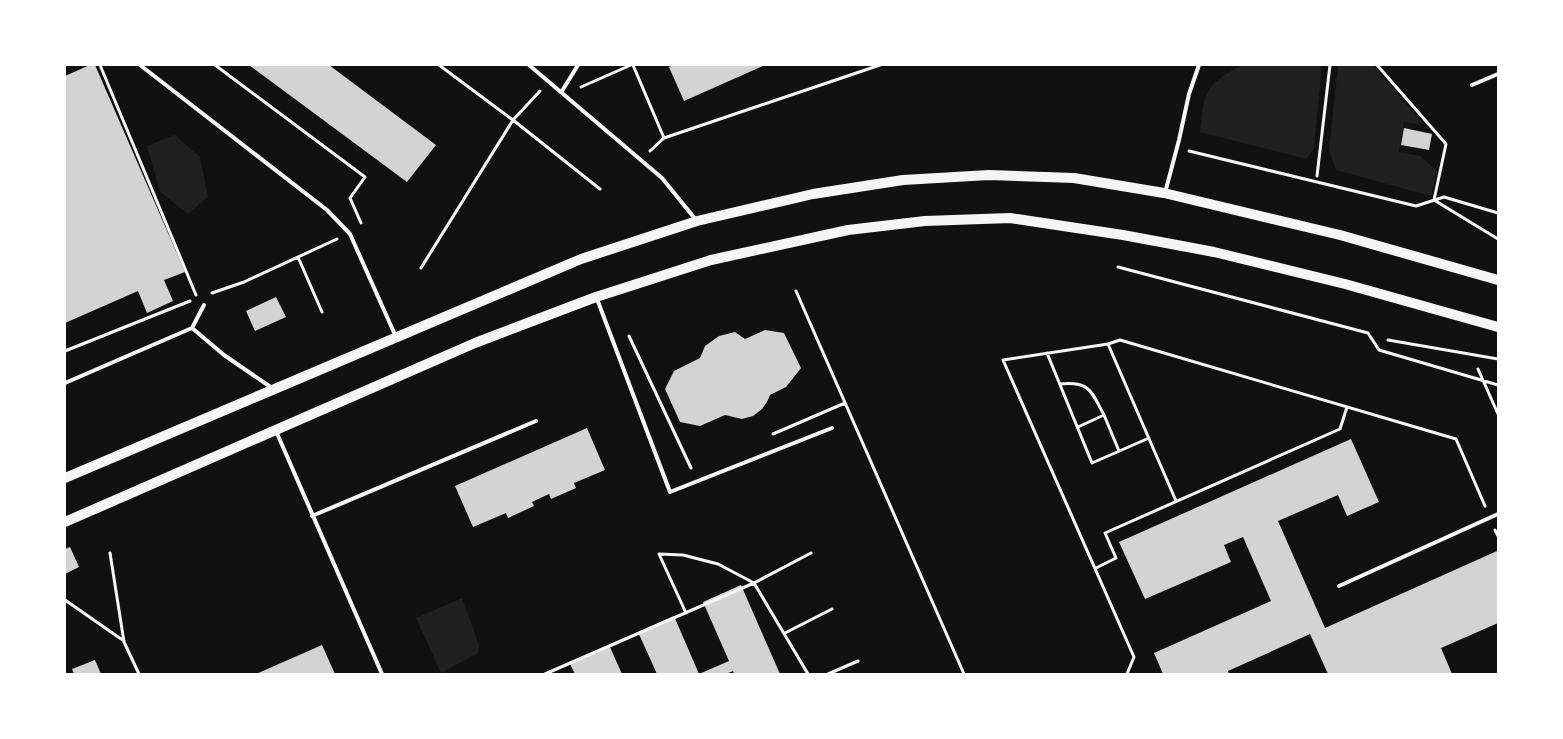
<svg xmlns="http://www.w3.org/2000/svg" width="1563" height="739" viewBox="0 0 1563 739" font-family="Lato,sans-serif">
<rect width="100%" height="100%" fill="#111"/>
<path fill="#202020" d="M 1242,65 L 1322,65 L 1314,149 L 1306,159 L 1200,132 C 1204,91 1205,85 1242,65 Z
M 1338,65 L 1373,65 L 1424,125 L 1404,122 L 1399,152 L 1420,156 L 1437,171 L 1431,196 L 1336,170 L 1329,150 Z
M 175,135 L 200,157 L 208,197 L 188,214 L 160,192 L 147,146 Z
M 462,598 L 479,645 L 478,653 L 441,673 L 416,618 Z"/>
<path fill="#d3d3d3" d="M 90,65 L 95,65 L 185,272 L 164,280 L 173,301 L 147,313 L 138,291 L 65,323 L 65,76 Z
M 249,65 L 329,65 L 436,145 L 407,182 Z
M 673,65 L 765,65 L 684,101 L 669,67 Z
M 1404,128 L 1432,134 L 1429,150 L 1401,145 Z
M 276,297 L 286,317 L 255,331 L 246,311 Z
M 765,330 L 784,333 L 801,368 L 786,387 L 770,395 L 767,402 L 762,409 L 753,416 L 742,419 L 725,415 L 700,426 L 680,422 L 665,389 L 674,371 L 700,358 L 705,346 L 719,336 L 735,332 L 745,339 Z
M 587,428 L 605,470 L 574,483 L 576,488 L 551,499 L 549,494 L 532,502 L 534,506 L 508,518 L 506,513 L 473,527 L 455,486 Z
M 1351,439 L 1379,502 L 1347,516 L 1338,495 L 1278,521 L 1325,628 L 1497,551 L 1498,623 L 1441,648 L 1452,674 L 1328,674 L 1310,634 L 1228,671 L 1229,674 L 1163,674 L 1154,653 L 1271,601 L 1243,537 L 1224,545 L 1231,562 L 1145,599 L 1119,542 Z
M 70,547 L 79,567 L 65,574 L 65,549 Z
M 741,585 L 780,674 L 734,674 L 733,671 L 726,674 L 657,674 L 638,632 L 674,616 L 699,674 L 729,661 L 703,602 Z
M 322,645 L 335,674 L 256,674 Z
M 609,645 L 622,674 L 575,674 L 569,662 Z
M 95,660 L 101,674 L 74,674 L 72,669 Z"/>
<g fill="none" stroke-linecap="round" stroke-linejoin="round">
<path stroke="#f5f5f5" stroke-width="3" d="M 100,65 L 196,295
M 215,65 L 365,177 L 350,198 L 361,223
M 439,65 L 513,120 L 600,189
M 633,65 L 664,138 L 880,65
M 1377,65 L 1446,144 L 1434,200 L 1498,239
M 581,87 L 631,65
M 650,151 L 664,138
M 1189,151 L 1416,206 L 1444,197 L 1498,213
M 1317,176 L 1330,65
M 298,257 L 322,312
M 1118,267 L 1368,333 L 1379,350 L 1498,385
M 421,268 L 513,120 L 540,91
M 796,291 L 964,674
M 212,293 L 244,282 L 337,239
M 629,336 L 691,468
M 1388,340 L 1498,359
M 1108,344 L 1003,360 L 1134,657 L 1127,674
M 65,351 L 190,301
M 1047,353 L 1092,463 L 1149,438
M 1478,369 L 1498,414
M 1060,384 C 1090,381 1091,391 1104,415 L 1078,427
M 1104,415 L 1119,451
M 773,434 L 845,403
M 1176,501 L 1108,344 L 1120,340 L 1456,439 L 1485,506
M 1495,530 L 1498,536
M 110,553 L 124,642 L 139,674
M 1096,568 L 1116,558 L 1105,533 L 1340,429 L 1347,407
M 65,600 L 124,641
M 686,613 L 659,554 L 683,555 L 718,564 L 754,583 L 811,553
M 785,633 L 832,609
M 545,674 L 754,583 L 808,674
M 828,674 L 858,661"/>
<path stroke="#f5f5f5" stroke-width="4" d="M 140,65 L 327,210 L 350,234 L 396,337
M 529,65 L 662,178 L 696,220
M 1472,85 L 1498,74
M 562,91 L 578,65
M 1165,193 L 1179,140 L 1189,94 L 1199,65
M 597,299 L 670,492 L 832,428
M 192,328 L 224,355 L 272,388
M 65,383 L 192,328 L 204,305
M 276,431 L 382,674
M 312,516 L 536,421
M 1339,586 L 1498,514"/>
<path stroke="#f5f5f5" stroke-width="10" d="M 65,478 L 581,259 L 697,221 L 813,194 L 903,180 L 989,175 L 1074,178 L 1164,193 L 1340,235 L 1498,280
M 65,522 L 475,343 L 596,297 L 711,260 L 848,230 L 925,221 L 1010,218 L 1123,235 L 1214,252 L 1345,284 L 1498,327"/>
</g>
<rect width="1563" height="739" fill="none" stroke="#ffffff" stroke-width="132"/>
</svg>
